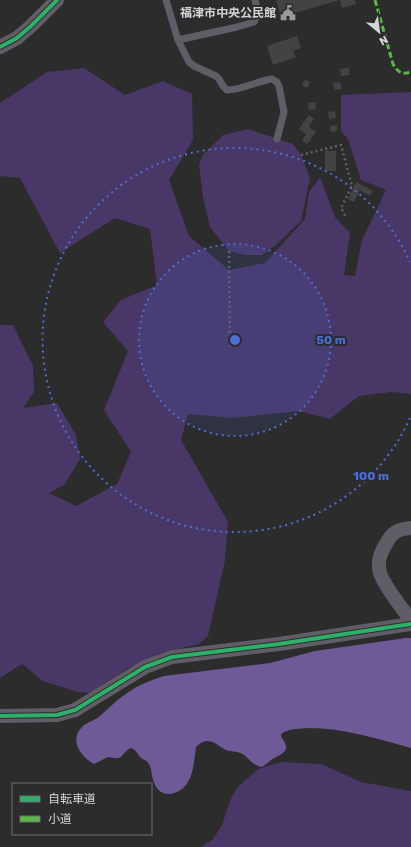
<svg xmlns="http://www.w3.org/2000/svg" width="411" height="847" viewBox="0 0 411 847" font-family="Rubik,'Noto Sans JP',sans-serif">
<rect width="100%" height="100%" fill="#2c2c2d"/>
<path fill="#483767" d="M 84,68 L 125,95 L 163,81 L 192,94 L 193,140 L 169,180 L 189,236 L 229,270 L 265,263 L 305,219 L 309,192 L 320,177 L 335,217 L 350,233 L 344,275 L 355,276 L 362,240 L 386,190 L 361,180 L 348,139 L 341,131 L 341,95 L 411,92 L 411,394 L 392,392 L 359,396 L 330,419 L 299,411 L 232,418 L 188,414 L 181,440 L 228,522 L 225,560 L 208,636 L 199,644 L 161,653 L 127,669 L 90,693 L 78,692 L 43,681 L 22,664 L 0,678 L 0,325 L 13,325 L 33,366 L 34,392 L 23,408 L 57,403 L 76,435 L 80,459 L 64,485 L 49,493 L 76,506 L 117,484 L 131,452 L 104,410 L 128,351 L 103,322 L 121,300 L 157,285 L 150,229 L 115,218 L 60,253 L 20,178 L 0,176 L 0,103 L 47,72 Z
M 248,129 L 293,144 L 301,155 L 310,178 L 301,221 L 276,245 L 262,255 L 245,255 L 229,251 L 210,227 L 203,197 L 199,165 L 203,155 L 223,135 Z
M 281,762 L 321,764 L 361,782 L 411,791 L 411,847 L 201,847 L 213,839 L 222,825 L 231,798 L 237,788 L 258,769 Z"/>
<path fill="#6e5a97" d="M 406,638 L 411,638 L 411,748 C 378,739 344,728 309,728 C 300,729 291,728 282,733 L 281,736 C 283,740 287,744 286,749 C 284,755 274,757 270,761 C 267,763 265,765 262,767 C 254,766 250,760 244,755 C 239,751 232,752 226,750 C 215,744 208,735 196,747 C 194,762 193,784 179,791 C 166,798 156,792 153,779 C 151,774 152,769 149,764 C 147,760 143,760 140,757 C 137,753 136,750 131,748 C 119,754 126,761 108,757 L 94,764 C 81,757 68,740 83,726 C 88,722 96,720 101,715 C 110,707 118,699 127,693 C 138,685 152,680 164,676 L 270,663 L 315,651 Z"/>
<path fill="#434344" d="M 276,0 L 355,0 L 356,4 L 342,8 L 340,0 L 281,17 Z
M 297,36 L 301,48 L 293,51 L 296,57 L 273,65 L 267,46 Z
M 349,68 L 349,75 L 341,76 L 340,69 Z
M 305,79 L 310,82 L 307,88 L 302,86 Z
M 340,82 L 342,89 L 335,90 L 333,83 Z
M 315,102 L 316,109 L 309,110 L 308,103 Z
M 335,111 L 336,118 L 329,119 L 328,112 Z
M 309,115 L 314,119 L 309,127 L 316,132 L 307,144 L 302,140 L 306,134 L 299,129 Z
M 337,125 L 337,131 L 331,132 L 330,126 Z
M 325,151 L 336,151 L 336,171 L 325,171 Z
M 356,182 L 373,191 L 370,196 L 360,190 L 354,202 L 348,199 Z"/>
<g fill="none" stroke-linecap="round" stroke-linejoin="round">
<path stroke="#626065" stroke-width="2.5" stroke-dasharray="2 3" stroke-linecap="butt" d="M 301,155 L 341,145 L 352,186 L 341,208 L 346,217
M 229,251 L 230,347"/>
<path stroke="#605d67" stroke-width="7" d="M 166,0 L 178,40 L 189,62 L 194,66 L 216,76 L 219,79 L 223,86 L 227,90 C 242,90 257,81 272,79 L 277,82 L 279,86 L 284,112 L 277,139
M 178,40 L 237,27 L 254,22 L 258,14 L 255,0"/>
<path stroke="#605d67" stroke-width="14" d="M 0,47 L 17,38 L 31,26 L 57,0
M 411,528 C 398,529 392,532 386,544 C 380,553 377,563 380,573 C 384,586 403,609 411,621
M 0,716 L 57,715 L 75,710 L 145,667 L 172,657 L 279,644 L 411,624"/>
<path stroke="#58b947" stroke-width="3" stroke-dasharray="6 3" stroke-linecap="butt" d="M 375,0 L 393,64 C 398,72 401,75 411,72"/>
<defs>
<path id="cycleway" d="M 0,47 L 17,38 L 31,26 L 57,0
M 0,716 L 57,715 L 75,710 L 145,667 L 172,657 L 279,644 L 411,624"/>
</defs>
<use href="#cycleway" stroke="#2c2b2e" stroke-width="6"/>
<use href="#cycleway" stroke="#2db169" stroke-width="4"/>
</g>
<circle cx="235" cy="340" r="96" fill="#4b6fd7" fill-opacity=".12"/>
<g fill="none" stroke="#4b6fd7" stroke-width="2" stroke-dasharray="2 4">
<circle cx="235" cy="340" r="96"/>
<path d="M410 418A192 192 0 1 1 410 262"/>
</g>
<defs>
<symbol id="civic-bare" viewBox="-9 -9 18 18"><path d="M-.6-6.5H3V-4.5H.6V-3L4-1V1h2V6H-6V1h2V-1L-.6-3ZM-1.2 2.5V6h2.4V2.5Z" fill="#99999a" stroke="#2c2b2e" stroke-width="2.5" paint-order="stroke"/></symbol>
</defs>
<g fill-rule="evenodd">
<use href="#civic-bare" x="277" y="2" width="22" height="22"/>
</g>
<g text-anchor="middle" stroke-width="4" stroke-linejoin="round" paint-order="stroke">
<g font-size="12" font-weight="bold" fill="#d4d3d5" stroke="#2c2b2e" text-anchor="end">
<text x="276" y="17">福津市中央公民館</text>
</g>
</g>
<circle cx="235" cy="340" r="6" fill="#4b6fd7" stroke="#2c2b2e" stroke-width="2"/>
<g font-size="12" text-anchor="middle" font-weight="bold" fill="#4b6fd7" stroke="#2c2b2e" stroke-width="4" stroke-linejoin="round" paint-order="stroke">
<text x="331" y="344">50 m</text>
<text x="371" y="480">100 m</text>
</g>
<rect x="12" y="783" width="140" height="52" fill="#2c2b2e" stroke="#6f6e71"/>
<rect x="20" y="796" width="20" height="6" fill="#2db169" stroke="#6f6e71"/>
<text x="48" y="803" font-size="12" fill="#d4d3d5">自転車道</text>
<rect x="20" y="816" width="20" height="6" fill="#58b947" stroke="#6f6e71"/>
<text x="48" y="823" font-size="12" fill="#d4d3d5">小道</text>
<g transform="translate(379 32) rotate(151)" stroke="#2c2b2e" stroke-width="3" paint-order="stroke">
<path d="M0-3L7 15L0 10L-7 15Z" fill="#d4d3d5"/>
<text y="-6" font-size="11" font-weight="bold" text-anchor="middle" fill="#d4d3d5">N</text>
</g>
</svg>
